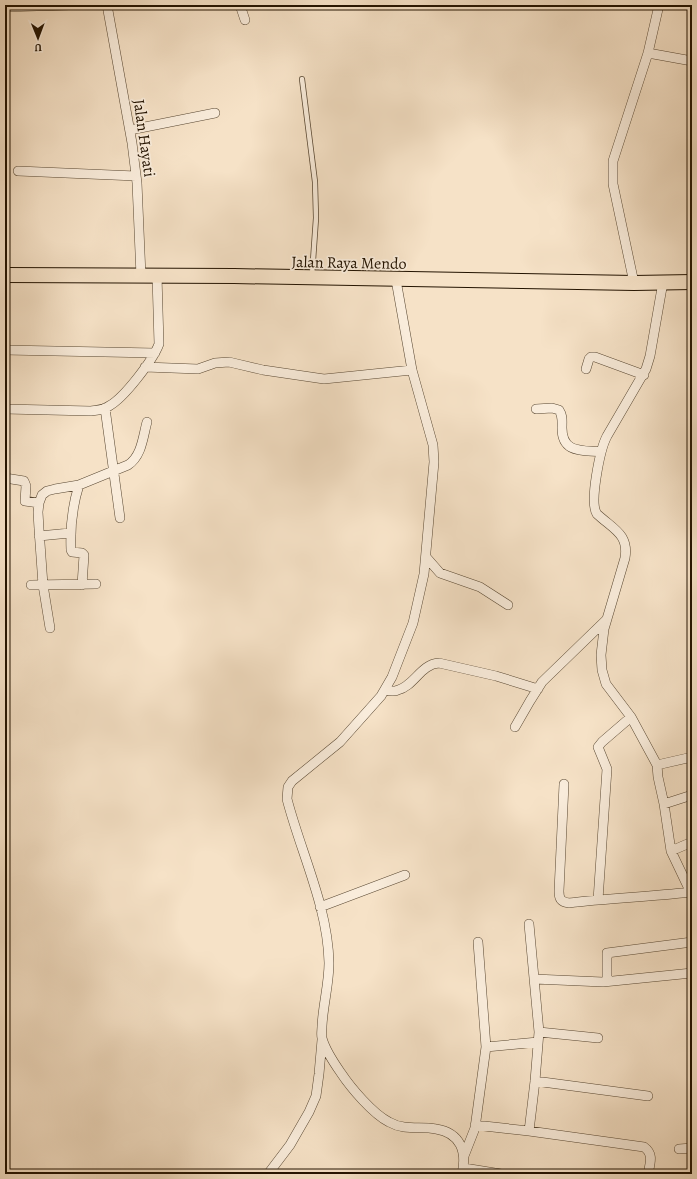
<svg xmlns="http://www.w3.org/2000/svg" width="697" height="1179" viewBox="0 0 697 1179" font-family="Alegreya,serif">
<rect width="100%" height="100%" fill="#f6e2c7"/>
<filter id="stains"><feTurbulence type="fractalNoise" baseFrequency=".005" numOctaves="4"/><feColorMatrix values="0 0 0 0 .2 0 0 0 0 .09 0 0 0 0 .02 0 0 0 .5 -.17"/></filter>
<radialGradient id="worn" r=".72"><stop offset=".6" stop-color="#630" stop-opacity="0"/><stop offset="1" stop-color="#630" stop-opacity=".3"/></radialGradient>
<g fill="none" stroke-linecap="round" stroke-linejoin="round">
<defs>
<path id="service" d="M 302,79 L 315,182 L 316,218 L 312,275"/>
<path id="minor" d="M 107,5 L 132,143 L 137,183 L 141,276
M 240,5 L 245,20
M 5,7 L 69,5
M 648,53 L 692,61
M 130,130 L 215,113
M 18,171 L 136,176
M 396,280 L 412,370 L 433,445 L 434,462 L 424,574 L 413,623 L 392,677 L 381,696 L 340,742 L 292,781 L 288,787 L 287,799 C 301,853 328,907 329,963 C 329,984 323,1005 322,1026 C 322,1030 321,1035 322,1038 C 325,1050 334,1063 341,1073 C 351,1088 373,1114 389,1122 C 405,1131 420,1126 436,1129 C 461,1133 467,1152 462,1174
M 663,282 L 650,356 L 646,369 L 607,436 C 600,449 589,503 597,514 C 613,529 629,534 625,558 L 604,629 L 601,655 L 602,670 L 606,684 L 631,717 L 657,765 L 658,777 L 664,804 L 671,851 L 692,895
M 634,283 L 613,184 L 613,161 L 648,53 L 659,5
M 5,350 L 155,353
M 145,367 L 198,369 L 215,363 L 229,362 L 263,370 L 324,379 L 412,370
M 586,369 L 589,359 L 591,357 L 595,357 L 644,375
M 105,408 L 120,518
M 5,409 L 91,411 C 98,410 104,410 109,406 C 124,398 153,360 159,344 L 157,276
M 536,409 L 552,408 L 559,410 C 563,416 562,421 562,428 C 562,453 581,450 601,452
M 5,478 L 24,481 L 26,486 L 25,501 L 39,503
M 79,485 C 72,507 70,527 71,550 L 72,552 L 82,553 L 84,555 L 82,585
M 39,536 L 70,533
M 426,557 L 440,573 L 480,587 L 508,605
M 31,585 L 96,584
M 50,628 L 43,585 L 39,529 L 38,512 L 39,503 L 42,495 L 47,491 L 55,489 L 79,485 L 128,465 C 142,456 143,436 147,422
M 385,690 C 389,691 394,692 398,690 C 414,686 421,664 439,663 L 496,676 L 538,689
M 515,727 L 530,701 L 542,682 L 606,620
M 657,765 L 692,757
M 564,784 L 559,891 C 559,899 561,902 569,903 C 609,898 650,897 690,892
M 664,804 L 692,795
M 671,851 L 692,842
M 598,900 L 607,769 L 598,747 L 602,742 L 631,717
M 320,907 L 405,875
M 534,979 L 603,982 L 692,973
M 607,981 L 607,953 L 692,942
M 539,1032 L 598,1038
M 486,1047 L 538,1042
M 535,1081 L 648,1096
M 475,1125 L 529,1131 L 644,1147 C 654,1154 650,1163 648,1174
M 529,1131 L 535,1081 L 539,1032 L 529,924
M 679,1149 L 692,1148
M 464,1156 L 475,1128 L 486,1047 L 478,942
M 464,1168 L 501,1174
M 268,1174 L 290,1145 L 309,1112 L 316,1096 L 319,1074 L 322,1040"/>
<path id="trunk" d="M 5,275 L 234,276 L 634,283 L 692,282"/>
</defs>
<use href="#service" stroke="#584732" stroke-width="6"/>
<use href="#minor" stroke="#584732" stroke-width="10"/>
<use href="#trunk" stroke="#231300" stroke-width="16"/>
<use href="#service" stroke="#f9ecdb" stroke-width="4.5"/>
<use href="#minor" stroke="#f9ecdb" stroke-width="9"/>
<use href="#trunk" stroke="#f6e2c7" stroke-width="14"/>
</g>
<g text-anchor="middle" stroke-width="3.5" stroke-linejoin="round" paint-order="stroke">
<g font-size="16" fill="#231300" stroke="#f9ecdb">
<text transform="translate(145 138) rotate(82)" y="6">Jalan Hayati</text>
<text transform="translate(349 262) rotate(1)" y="6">Jalan Raya Mendo</text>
</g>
</g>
<rect width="697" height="1179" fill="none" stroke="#f6e2c7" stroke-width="20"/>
<rect x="6" y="6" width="685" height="1167" fill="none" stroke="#231300" stroke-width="2"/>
<rect x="10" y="10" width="677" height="1159" fill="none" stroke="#231300"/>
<g transform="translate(38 38) rotate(179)" stroke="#f9ecdb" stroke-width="3" paint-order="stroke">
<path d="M0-3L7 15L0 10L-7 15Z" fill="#231300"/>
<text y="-6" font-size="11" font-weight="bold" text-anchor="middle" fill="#231300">U</text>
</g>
<rect width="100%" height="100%" filter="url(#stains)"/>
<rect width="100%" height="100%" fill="url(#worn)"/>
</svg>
